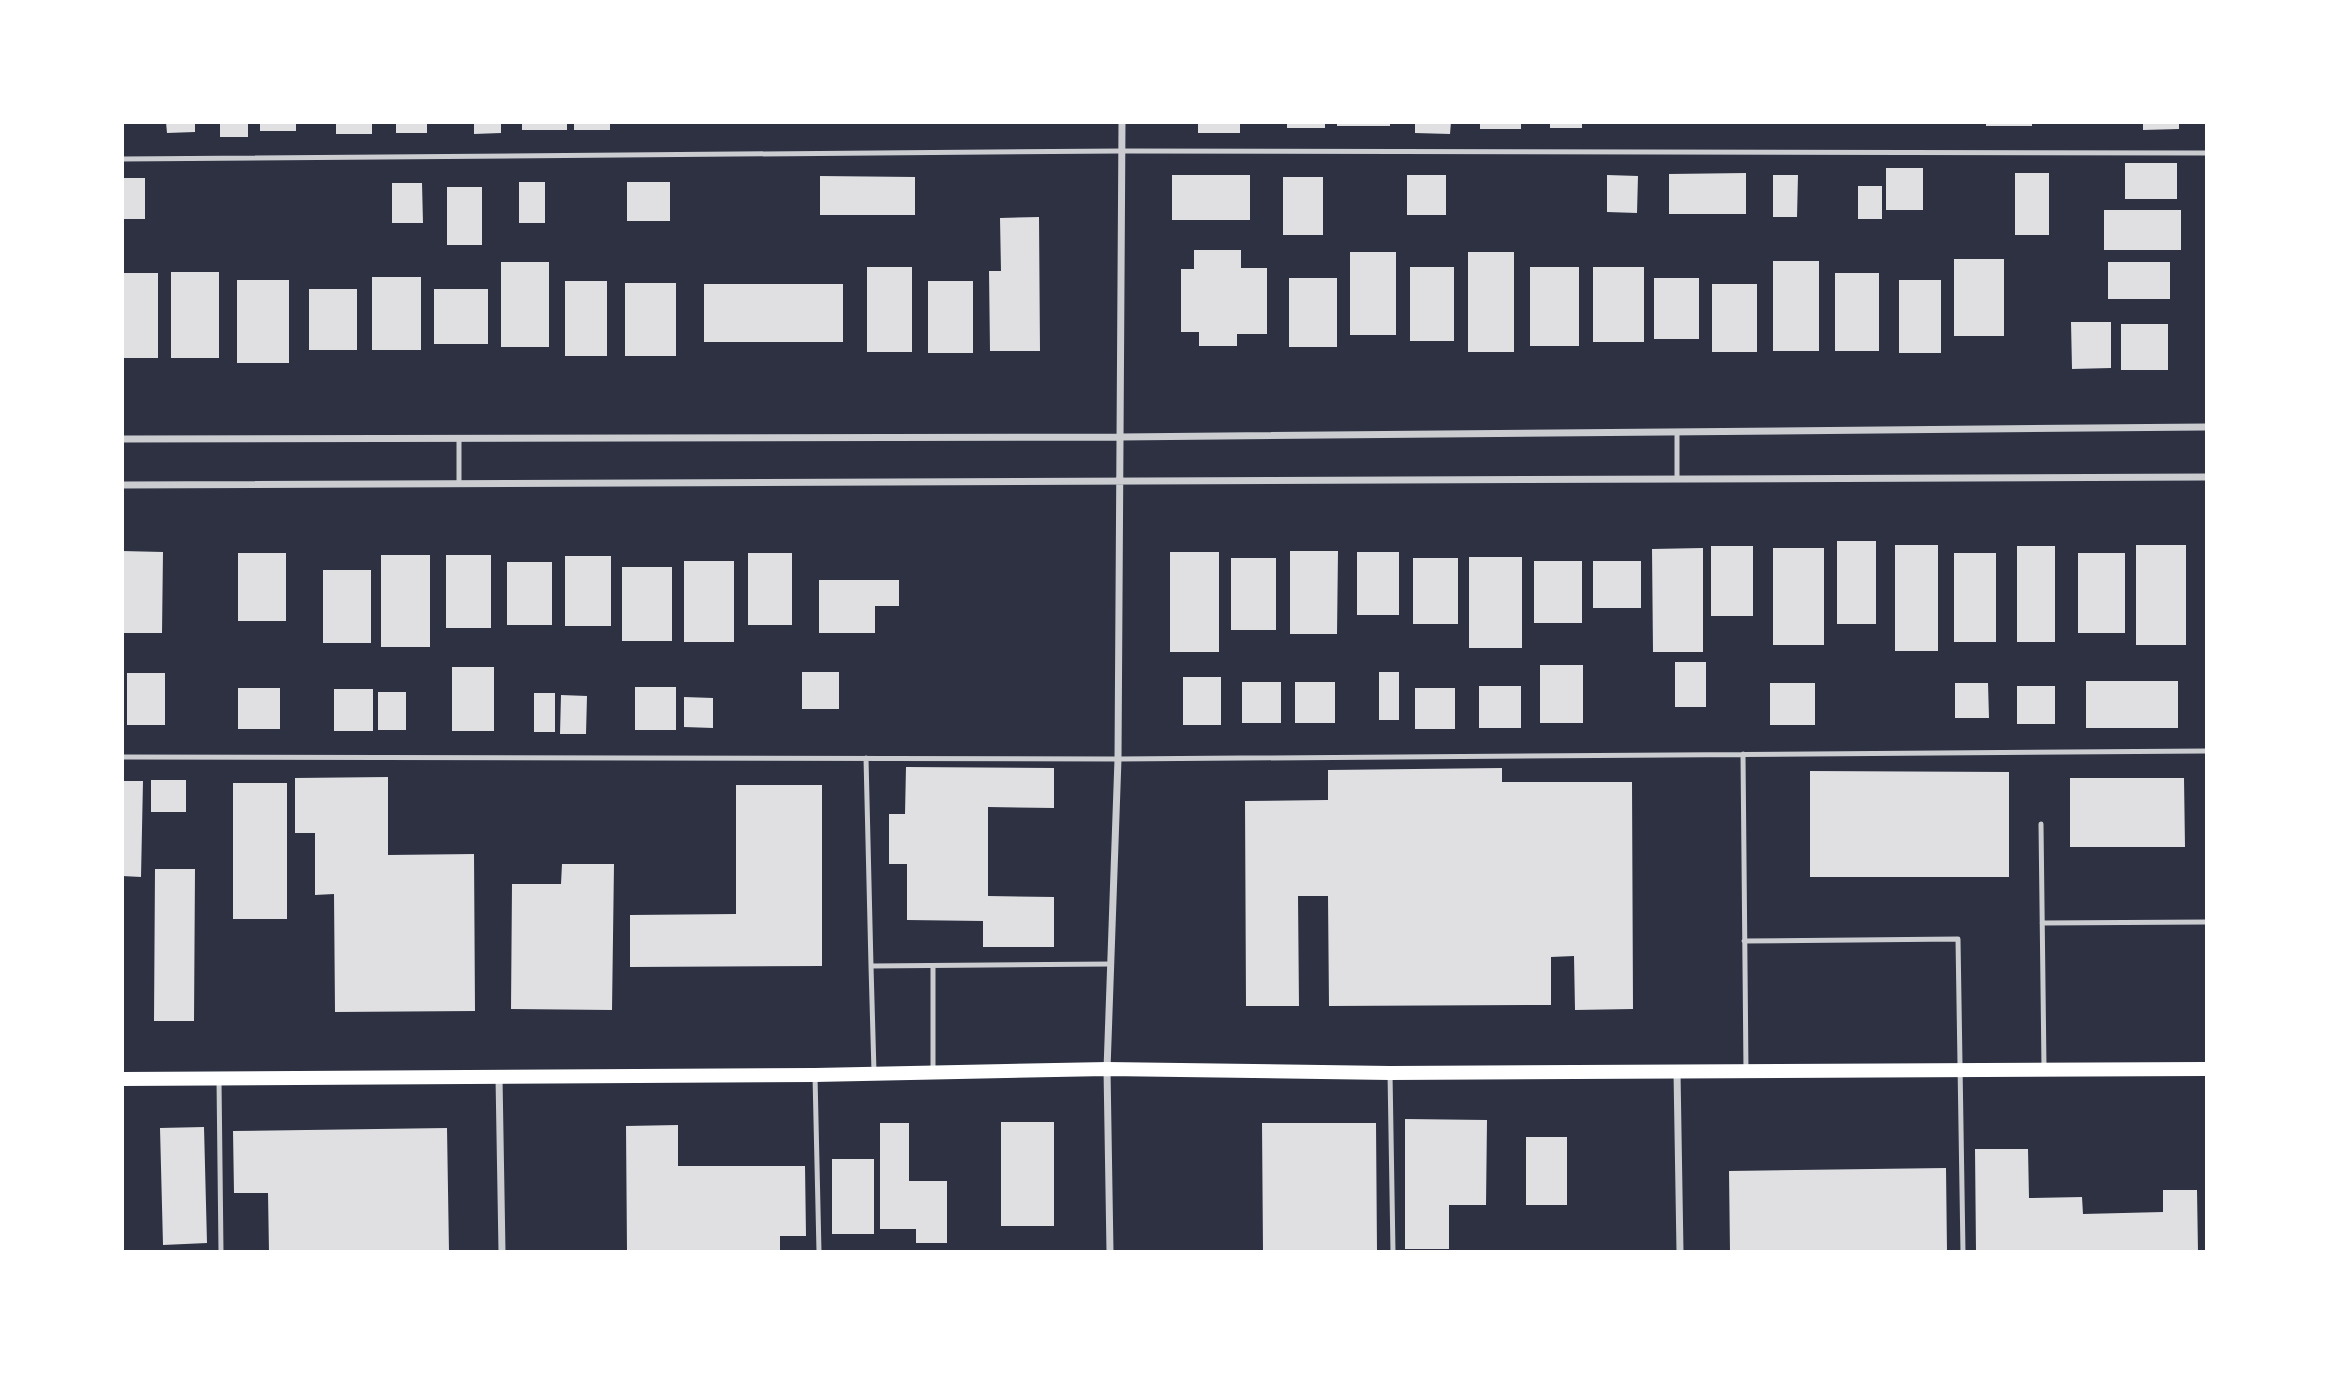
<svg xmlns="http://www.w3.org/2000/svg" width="2329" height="1374" viewBox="0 0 2329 1374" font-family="Literata,serif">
<rect width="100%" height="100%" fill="#2d3142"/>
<path fill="#e0e0e3" d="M 166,122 L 195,122 L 195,132 L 167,133 Z
M 220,122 L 248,122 L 248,137 L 220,137 Z
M 260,122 L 296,122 L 296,131 L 260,131 Z
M 336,122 L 372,122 L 372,134 L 336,134 Z
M 396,122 L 427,122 L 427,133 L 396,133 Z
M 474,122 L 501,122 L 501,133 L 474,134 Z
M 522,122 L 567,122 L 567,130 L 522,130 Z
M 574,122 L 610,122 L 610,130 L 574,130 Z
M 1198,122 L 1240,122 L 1240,133 L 1198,133 Z
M 1287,122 L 1325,122 L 1325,128 L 1287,128 Z
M 1337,122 L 1390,122 L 1390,126 L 1337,126 Z
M 1415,122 L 1451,122 L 1450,134 L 1415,133 Z
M 1480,122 L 1521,122 L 1521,129 L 1480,129 Z
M 1550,122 L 1582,122 L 1582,128 L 1550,128 Z
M 1986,122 L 2032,122 L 2032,126 L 1986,126 Z
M 2143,122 L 2179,122 L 2179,129 L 2143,130 Z
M 2125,163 L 2177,163 L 2177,199 L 2125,199 Z
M 1886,168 L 1923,168 L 1923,210 L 1886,210 Z
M 1746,173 L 1746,214 L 1669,214 L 1669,174 Z
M 2015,173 L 2049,173 L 2049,235 L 2015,235 Z
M 1172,175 L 1250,175 L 1250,220 L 1172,220 Z
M 1407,175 L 1446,175 L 1446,215 L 1407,215 Z
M 1607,175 L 1638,176 L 1637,213 L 1607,212 Z
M 1773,175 L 1798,175 L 1797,217 L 1773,217 Z
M 820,176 L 915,177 L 915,215 L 820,215 Z
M 1283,177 L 1323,177 L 1323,235 L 1283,235 Z
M 122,178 L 145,178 L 145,219 L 122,219 Z
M 519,182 L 545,182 L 545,223 L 519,223 Z
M 627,182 L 670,182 L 670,221 L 627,221 Z
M 392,183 L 422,183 L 423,223 L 392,223 Z
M 1858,186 L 1882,186 L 1882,219 L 1858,219 Z
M 447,187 L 482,187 L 482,245 L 447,245 Z
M 2104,210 L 2181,210 L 2181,250 L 2104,250 Z
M 1039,217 L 1040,351 L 990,351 L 989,271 L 1001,271 L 1000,218 Z
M 1194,250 L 1241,250 L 1241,268 L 1267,268 L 1267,334 L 1237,334 L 1237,346 L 1199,346 L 1199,332 L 1181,332 L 1181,269 L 1194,269 Z
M 1350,252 L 1396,252 L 1396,335 L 1350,335 Z
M 1468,252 L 1514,252 L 1514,352 L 1468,352 Z
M 1954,259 L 2004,259 L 2004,336 L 1954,336 Z
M 1773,261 L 1819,261 L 1819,351 L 1773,351 Z
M 501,262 L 549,262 L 549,347 L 501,347 Z
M 2108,262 L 2170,262 L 2170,299 L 2108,299 Z
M 867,267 L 912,267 L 912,352 L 867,352 Z
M 1410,267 L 1454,267 L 1454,341 L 1410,341 Z
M 1530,267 L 1579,267 L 1579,346 L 1530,346 Z
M 1593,267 L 1644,267 L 1644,342 L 1593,342 Z
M 171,272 L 219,272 L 219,358 L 171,358 Z
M 122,273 L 158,273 L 158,358 L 122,358 Z
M 1835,273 L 1879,273 L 1879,351 L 1835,351 Z
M 372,277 L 421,277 L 421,350 L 372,350 Z
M 1289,278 L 1337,278 L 1337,347 L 1289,347 Z
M 1654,278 L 1699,278 L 1699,339 L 1654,339 Z
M 237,280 L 289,280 L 289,363 L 237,363 Z
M 1899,280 L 1941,280 L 1941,353 L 1899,353 Z
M 565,281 L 607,281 L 607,356 L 565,356 Z
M 928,281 L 973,281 L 973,353 L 928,353 Z
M 625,283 L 676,283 L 676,356 L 625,356 Z
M 704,284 L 843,284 L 843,342 L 704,342 Z
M 1712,284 L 1757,284 L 1757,352 L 1712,352 Z
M 309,289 L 357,289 L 357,350 L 309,350 Z
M 434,289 L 488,289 L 488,344 L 434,344 Z
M 2071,322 L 2111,322 L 2111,368 L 2072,369 Z
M 2121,324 L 2168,324 L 2168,370 L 2121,370 Z
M 1837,541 L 1876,541 L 1876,624 L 1837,624 Z
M 1895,545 L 1938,545 L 1938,651 L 1895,651 Z
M 2136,545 L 2186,545 L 2186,645 L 2136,645 Z
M 1711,546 L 1753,546 L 1753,616 L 1711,616 Z
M 2017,546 L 2055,546 L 2055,642 L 2017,642 Z
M 1703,548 L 1703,652 L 1653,652 L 1652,549 Z
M 1773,548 L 1824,548 L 1824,645 L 1773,645 Z
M 122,551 L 163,552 L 162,633 L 122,633 Z
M 1290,551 L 1338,551 L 1337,634 L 1290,634 Z
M 1170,552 L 1219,552 L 1219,652 L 1170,652 Z
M 1357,552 L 1399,552 L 1399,615 L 1357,615 Z
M 238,553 L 286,553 L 286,621 L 238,621 Z
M 748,553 L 792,553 L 792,625 L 748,625 Z
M 1954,553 L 1996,553 L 1996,642 L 1954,642 Z
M 2078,553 L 2125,553 L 2125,633 L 2078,633 Z
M 381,555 L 430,555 L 430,647 L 381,647 Z
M 446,555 L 491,555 L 491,628 L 446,628 Z
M 565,556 L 611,556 L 611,626 L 565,626 Z
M 1469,557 L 1522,557 L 1522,648 L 1469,648 Z
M 1231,558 L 1276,558 L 1276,630 L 1231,630 Z
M 1413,558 L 1458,558 L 1458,624 L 1413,624 Z
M 684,561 L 734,561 L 734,642 L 684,642 Z
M 1534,561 L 1582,561 L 1582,623 L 1534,623 Z
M 1593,561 L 1641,561 L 1641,608 L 1593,608 Z
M 507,562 L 552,562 L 552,625 L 507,625 Z
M 622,567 L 672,567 L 672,641 L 622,641 Z
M 323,570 L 371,570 L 371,643 L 323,643 Z
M 819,580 L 899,580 L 899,606 L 875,606 L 875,633 L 819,633 Z
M 1675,662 L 1706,662 L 1706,707 L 1675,707 Z
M 1540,665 L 1583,665 L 1583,723 L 1540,723 Z
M 452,667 L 494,667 L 494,731 L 452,731 Z
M 802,672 L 839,672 L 839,709 L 802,709 Z
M 1379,672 L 1399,672 L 1399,720 L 1379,720 Z
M 127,673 L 165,673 L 165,725 L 127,725 Z
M 1183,677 L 1221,677 L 1221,725 L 1183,725 Z
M 2086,681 L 2178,681 L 2178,728 L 2086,728 Z
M 1242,682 L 1281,682 L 1281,723 L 1242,723 Z
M 1295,682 L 1335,682 L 1335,723 L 1295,723 Z
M 1770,683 L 1815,683 L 1815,725 L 1770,725 Z
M 1955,683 L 1988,683 L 1989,718 L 1955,718 Z
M 1479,686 L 1521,686 L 1521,728 L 1479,728 Z
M 2017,686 L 2055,686 L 2055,724 L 2017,724 Z
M 635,687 L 676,687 L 676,730 L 635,730 Z
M 238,688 L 280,688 L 280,729 L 238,729 Z
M 1415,688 L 1455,688 L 1455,729 L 1415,729 Z
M 334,689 L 373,689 L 373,731 L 334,731 Z
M 378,692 L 406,692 L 406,730 L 378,730 Z
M 534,693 L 555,693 L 555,732 L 534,732 Z
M 561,695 L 587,696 L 586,734 L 560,734 Z
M 684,697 L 713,698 L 713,728 L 684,727 Z
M 906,767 L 1054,768 L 1054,808 L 988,807 L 988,896 L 1054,897 L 1054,947 L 983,947 L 983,921 L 907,920 L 907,864 L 889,864 L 889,814 L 905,814 Z
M 1502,768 L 1502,782 L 1632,782 L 1633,1009 L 1575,1010 L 1574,956 L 1551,957 L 1551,1005 L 1329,1006 L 1328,896 L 1298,896 L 1299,1006 L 1246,1006 L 1245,801 L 1328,800 L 1328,770 Z
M 1810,771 L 2009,772 L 2009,877 L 1810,877 Z
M 388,777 L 388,855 L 474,854 L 475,1011 L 335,1012 L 334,894 L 315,895 L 315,833 L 295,833 L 295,778 Z
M 2070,778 L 2184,778 L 2185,847 L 2070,847 Z
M 151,780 L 186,780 L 186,812 L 151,812 Z
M 122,781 L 143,781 L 141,877 L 122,876 Z
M 233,783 L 287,783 L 287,919 L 233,919 Z
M 736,785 L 822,785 L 822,966 L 630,967 L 630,915 L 736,914 Z
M 562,864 L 614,864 L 612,1010 L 511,1009 L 512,884 L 561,884 Z
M 155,869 L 195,869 L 194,1021 L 154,1021 Z
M 1405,1119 L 1487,1120 L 1486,1205 L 1449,1205 L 1449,1249 L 1405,1249 Z
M 1001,1122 L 1054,1122 L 1054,1226 L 1001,1226 Z
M 880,1123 L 909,1123 L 909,1181 L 947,1181 L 947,1243 L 916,1243 L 916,1229 L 880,1229 Z
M 1262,1123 L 1376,1123 L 1377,1252 L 1263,1252 Z
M 678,1125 L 678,1166 L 805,1166 L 806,1236 L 780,1236 L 780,1252 L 627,1252 L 626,1126 Z
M 204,1127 L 207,1243 L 163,1245 L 160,1128 Z
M 447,1128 L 449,1252 L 269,1252 L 268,1193 L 234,1193 L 233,1131 Z
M 1526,1137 L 1567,1137 L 1567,1205 L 1526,1205 Z
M 1975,1149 L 2028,1149 L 2029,1198 L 2082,1197 L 2083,1214 L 2163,1212 L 2163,1190 L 2197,1190 L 2198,1252 L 1976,1252 Z
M 832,1159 L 874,1159 L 874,1234 L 832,1234 Z
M 1946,1168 L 1947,1252 L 1730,1252 L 1729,1171 Z"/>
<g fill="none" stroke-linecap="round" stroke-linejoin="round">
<path stroke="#caccd0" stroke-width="5" d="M 122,159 L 1122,151 L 2206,153
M 1677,432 L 1677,479
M 459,438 L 459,483
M 1743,754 L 1746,1071
M 122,757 L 1118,759 L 2206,751
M 866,758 L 871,966 L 1111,964
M 2041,824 L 2044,1067
M 2042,923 L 2206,922
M 1744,941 L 1958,939 L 1963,1252
M 871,966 L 874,1072
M 933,1072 L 933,967
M 1390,1073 L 1393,1252
M 815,1076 L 819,1252
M 219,1080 L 221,1252"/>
<path stroke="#caccd0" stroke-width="7" d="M 122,439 L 1120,437 L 2206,427
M 122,485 L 2206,477
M 1677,1072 L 1680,1252
M 499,1077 L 502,1252
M 1110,1252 L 1107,1069 L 1118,759 L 1122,122"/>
<path stroke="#fff" stroke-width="14" d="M 122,1079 L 815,1075 L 1107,1069 L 1390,1073 L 2206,1069"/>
</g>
<rect width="2329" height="1374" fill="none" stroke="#ffffff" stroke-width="248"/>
</svg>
